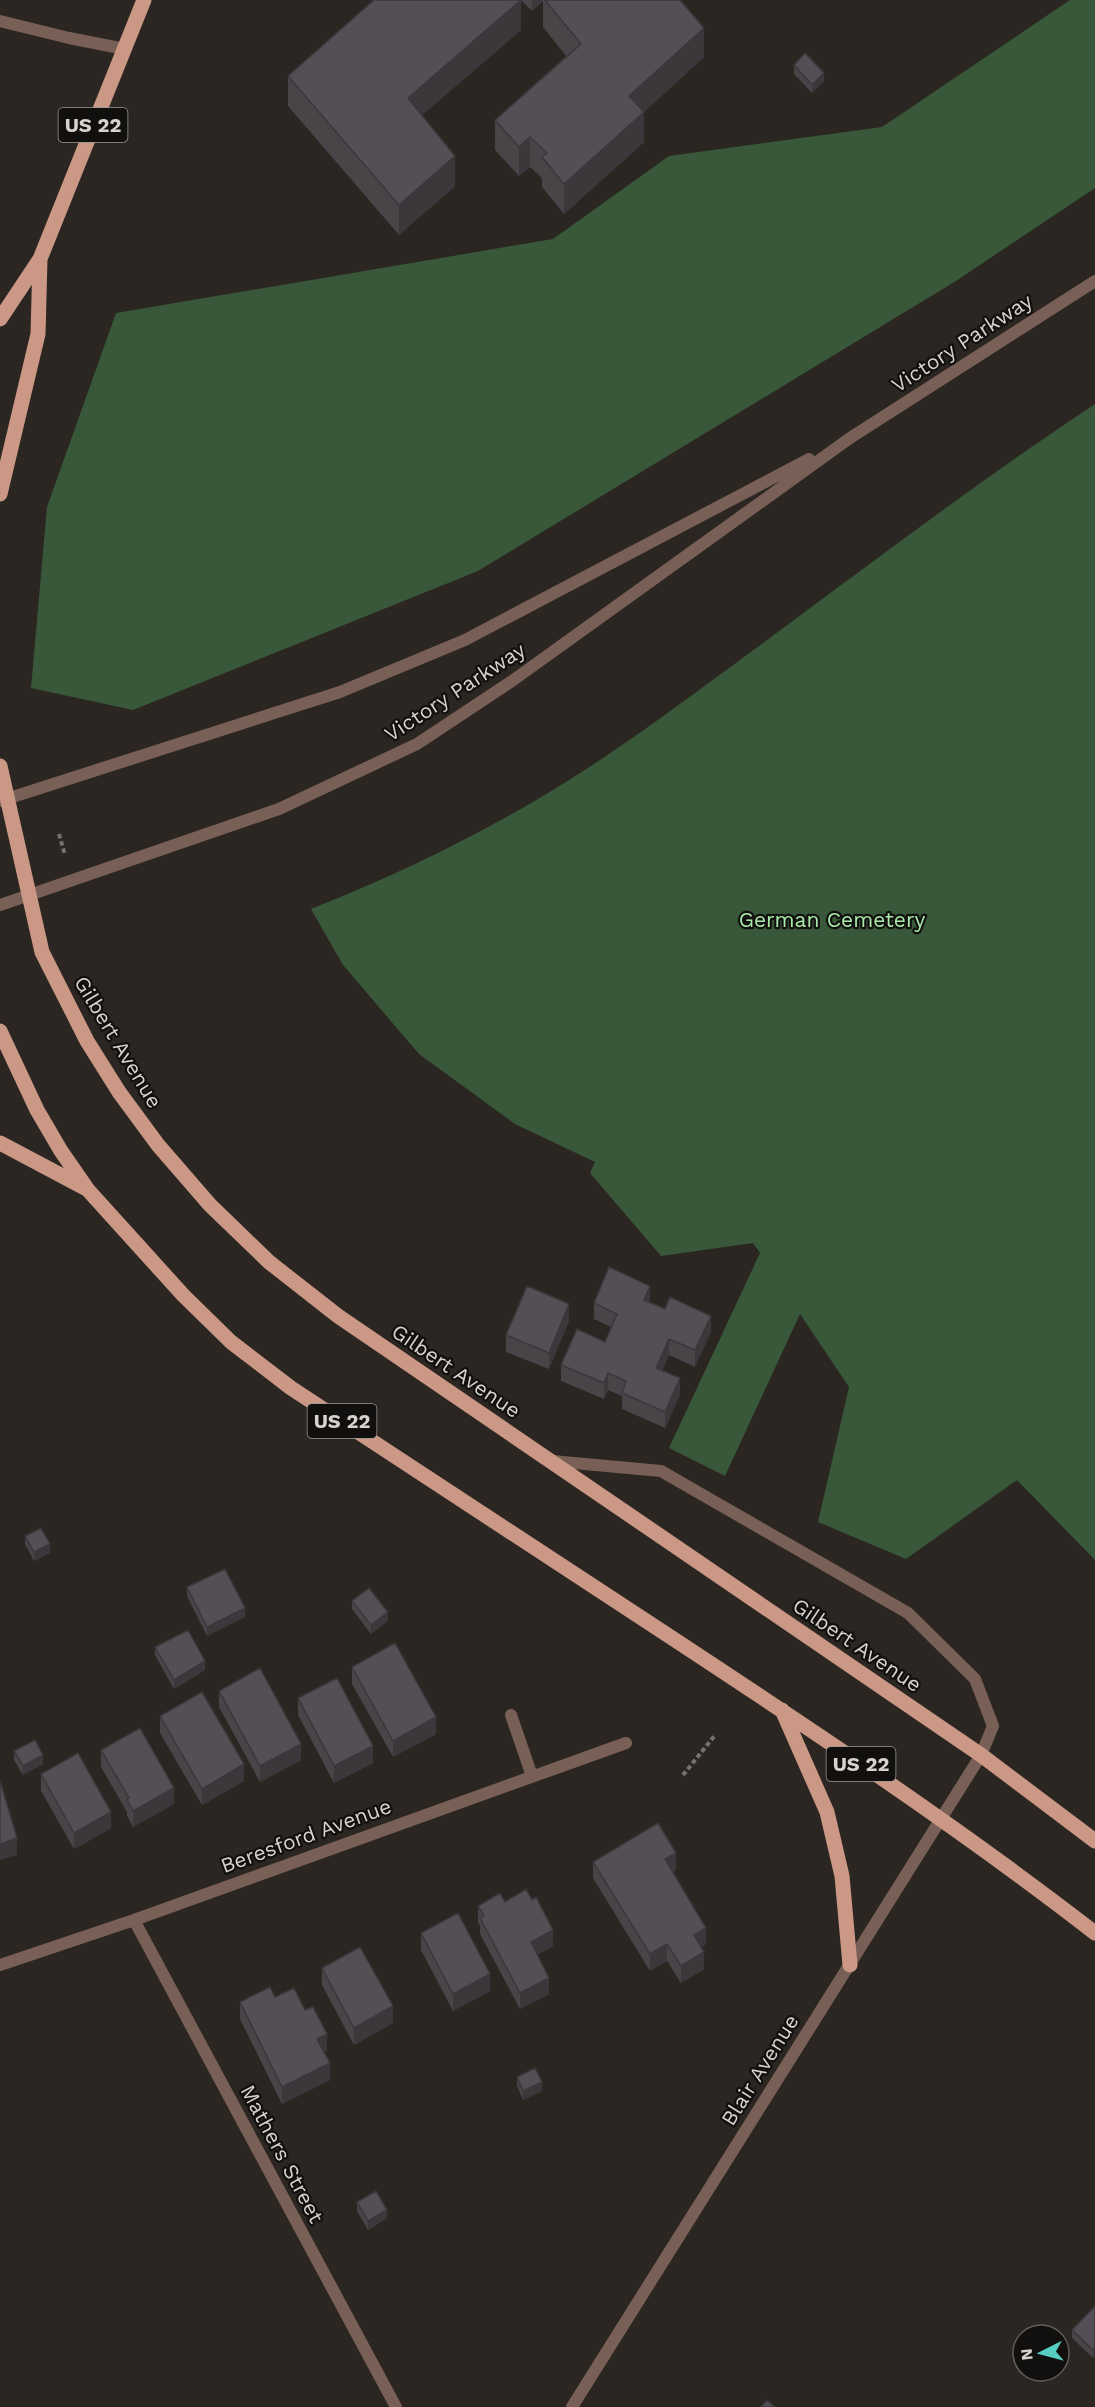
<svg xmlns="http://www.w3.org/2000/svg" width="1095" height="2407" viewBox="0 0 1095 2407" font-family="'Work Sans',sans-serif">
<rect width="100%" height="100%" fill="#2b2622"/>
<path fill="#385839" d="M 1070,0 L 1095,0 L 1095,188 L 956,281 L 478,571 L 133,710 L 31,688 L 47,507 L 116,313 L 553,239 L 669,156 L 882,127 Z
M 1095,404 L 1095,1560 L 1017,1480 L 906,1559 L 818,1522 L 849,1387 L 800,1314 L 725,1476 L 669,1448 L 760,1253 L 753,1243 L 661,1256 L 590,1173 L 595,1162 L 515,1124 L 419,1054 L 343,965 L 311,909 C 408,871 504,823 591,766 C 646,730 699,690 752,651 C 865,568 977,482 1095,404 Z"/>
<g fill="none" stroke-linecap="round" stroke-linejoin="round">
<path stroke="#76726f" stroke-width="4" stroke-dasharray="4.5 3" stroke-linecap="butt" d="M 59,834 L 65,855
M 683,1775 L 716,1734"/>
<path stroke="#796057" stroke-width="12" d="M 0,21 L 69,38 L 125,49
M 552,1461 L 661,1471 L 908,1613 L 975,1679 L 993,1726 L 981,1755
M 511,1715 L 532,1776"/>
<path stroke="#796057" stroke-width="12" d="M 134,1920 L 396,2407
M 0,1965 L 134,1920 L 626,1743
M 572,2407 L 981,1755"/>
<path stroke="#796057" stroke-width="12" d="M 0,801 L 340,692 L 465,640 L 809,459
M 0,905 L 279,809 L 417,744 L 512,681 L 850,438 L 1095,281"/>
<path stroke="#cb9885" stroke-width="15" d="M 0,319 L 40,259 L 144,0
M 0,494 L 38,334 L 40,259
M 0,766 L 42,952 L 87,1041 L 119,1092 L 158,1145 L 210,1205 L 269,1262 L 338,1316 L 981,1755 L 1095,1841
M 0,1031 L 37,1110 L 61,1151 L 88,1190 L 183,1295 L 231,1342 L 291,1388 C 416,1470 541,1552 666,1634 C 812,1730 957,1826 1095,1933
M 0,1143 L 85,1188
M 782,1710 L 827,1812 L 842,1876 L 850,1965"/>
</g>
<path fill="#484448" d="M 521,0 L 680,0 L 704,57 L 644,112 L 644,142 L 564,214 L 542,187 L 542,178 L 530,167 L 519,176 L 495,150 L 495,120 L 566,56 L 543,27 L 543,1 L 532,11 Z
M 521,30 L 422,115 L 455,186 L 399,235 L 288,106 L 288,76 Z
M 794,65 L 824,81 L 812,93 L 794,74 Z
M 594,1303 L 650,1303 L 711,1332 L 695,1367 L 669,1355 L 662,1371 L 680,1395 L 665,1428 L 622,1409 L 622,1396 L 608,1390 L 604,1399 L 561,1381 L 561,1365 L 605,1342 L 611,1327 L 594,1319 Z
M 569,1321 L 549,1369 L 506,1352 L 506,1335 Z
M 25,1536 L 50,1553 L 34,1561 L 25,1544 Z
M 187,1587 L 245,1617 L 207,1636 L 187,1596 Z
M 352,1601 L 388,1621 L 371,1634 L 352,1609 Z
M 155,1647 L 205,1670 L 174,1689 L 155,1655 Z
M 352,1667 L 436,1734 L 393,1757 L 352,1684 Z
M 219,1691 L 301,1760 L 260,1782 L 219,1707 Z
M 298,1698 L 373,1763 L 334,1783 L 298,1715 Z
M 160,1716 L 244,1781 L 202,1805 L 160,1733 Z
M 101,1750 L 174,1804 L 133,1827 L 127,1816 L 127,1812 L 101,1767 Z
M 14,1751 L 43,1764 L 23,1775 L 14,1760 Z
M 41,1774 L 111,1828 L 74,1849 L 41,1791 Z
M 593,1862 L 676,1870 L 673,1871 L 706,1944 L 701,1947 L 704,1969 L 681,1983 L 667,1961 L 650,1971 L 593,1878 Z
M 505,1902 L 553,1946 L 537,1955 L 549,1994 L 520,2009 L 480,1934 L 480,1926 L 478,1923 L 478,1906 Z
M 421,1933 L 490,1991 L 453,2011 L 421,1950 Z
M 322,1968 L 393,2023 L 354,2045 L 322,1985 Z
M 275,1997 L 305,2010 L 327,2051 L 324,2052 L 330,2080 L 282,2104 L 240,2019 L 240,2002 Z
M 517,2077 L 542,2091 L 523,2100 L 517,2086 Z
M 357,2202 L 387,2218 L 368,2230 L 357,2211 Z
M 1095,2306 L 1095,2356 L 1093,2358 L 1072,2338 L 1072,2330 Z"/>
<path fill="#3b373b" d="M 521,0 L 521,30 L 408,127 L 408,98 Z
M 532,0 L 543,0 L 532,11 Z
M 704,28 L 704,57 L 631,124 L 644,112 L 644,142 L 564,214 L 564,184 L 629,96 Z
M 824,73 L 824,81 L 812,93 L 812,85 Z
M 530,137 L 530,167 L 519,176 L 519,147 Z
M 455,156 L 455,186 L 399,235 L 399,205 Z
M 650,1286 L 650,1302 L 644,1300 Z
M 569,1304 L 569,1321 L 549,1369 L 549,1353 Z
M 711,1316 L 711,1332 L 695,1367 L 695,1350 Z
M 669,1339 L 669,1355 L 656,1384 L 656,1368 Z
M 608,1373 L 608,1390 L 604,1399 L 604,1383 Z
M 680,1378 L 680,1395 L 665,1428 L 665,1412 Z
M 50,1544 L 50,1553 L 34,1561 L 34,1552 Z
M 245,1608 L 245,1617 L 207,1636 L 207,1627 Z
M 388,1612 L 388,1621 L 371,1634 L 371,1625 Z
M 205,1661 L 205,1670 L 174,1689 L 174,1680 Z
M 436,1717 L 436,1734 L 393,1757 L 393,1741 Z
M 301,1744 L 301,1760 L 260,1782 L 260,1766 Z
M 373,1746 L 373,1763 L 334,1783 L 334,1766 Z
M 43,1755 L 43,1764 L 23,1775 L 23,1766 Z
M 244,1764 L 244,1781 L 202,1805 L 202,1789 Z
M 174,1788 L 174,1804 L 133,1827 L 133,1811 Z
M 111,1812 L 111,1828 L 74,1849 L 74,1833 Z
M 17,1838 L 17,1855 L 0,1860 L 0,1844 Z
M 676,1853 L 676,1870 L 665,1876 L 665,1859 Z
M 706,1928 L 706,1944 L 694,1952 L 694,1935 Z
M 553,1930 L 553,1946 L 531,1958 L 531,1942 Z
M 667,1944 L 667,1961 L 650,1971 L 650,1954 Z
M 704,1952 L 704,1969 L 681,1983 L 681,1966 Z
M 490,1974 L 490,1991 L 453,2011 L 453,1994 Z
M 549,1978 L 549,1994 L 520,2009 L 520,1993 Z
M 393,2006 L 393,2023 L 354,2045 L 354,2028 Z
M 327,2034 L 327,2051 L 317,2055 L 317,2039 Z
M 330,2063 L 330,2080 L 282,2104 L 282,2087 Z
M 542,2082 L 542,2091 L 523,2100 L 523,2091 Z
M 387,2210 L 387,2218 L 368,2230 L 368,2221 Z
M 1095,2347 L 1095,2356 L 1093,2358 L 1093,2350 Z"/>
<path fill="#544f54" stroke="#3b373b" stroke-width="1.5" d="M 374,0 L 521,0 L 408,98 L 455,156 L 399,205 L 288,76 Z
M 545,0 L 680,0 L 704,28 L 629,96 L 644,112 L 564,184 L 542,157 L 547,153 L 530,137 L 519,147 L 495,120 L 581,44 Z
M 805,53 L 824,73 L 812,85 L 794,65 Z
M 609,1267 L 650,1286 L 644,1300 L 665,1309 L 670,1297 L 711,1316 L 695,1350 L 669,1339 L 656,1368 L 680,1378 L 665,1412 L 622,1393 L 626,1381 L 608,1373 L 604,1383 L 561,1365 L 577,1329 L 605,1342 L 617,1314 L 594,1303 Z
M 527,1286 L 569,1304 L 549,1353 L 506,1335 Z
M 41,1528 L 50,1544 L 34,1552 L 25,1536 Z
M 225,1569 L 245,1608 L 207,1627 L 187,1587 Z
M 369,1588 L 388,1612 L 371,1625 L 352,1601 Z
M 188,1630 L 205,1661 L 174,1680 L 155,1647 Z
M 395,1643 L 436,1717 L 393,1741 L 352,1667 Z
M 260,1668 L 301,1744 L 260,1766 L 219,1691 Z
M 337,1678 L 373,1746 L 334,1766 L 298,1698 Z
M 202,1692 L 244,1764 L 202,1789 L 160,1716 Z
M 140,1728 L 174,1788 L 133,1811 L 127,1800 L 129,1798 L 101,1750 Z
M 35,1740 L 43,1755 L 23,1766 L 14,1751 Z
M 78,1753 L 111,1812 L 74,1833 L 41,1774 Z
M 0,1781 L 17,1838 L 0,1844 Z
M 658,1823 L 676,1853 L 665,1859 L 706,1928 L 694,1935 L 704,1952 L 681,1966 L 667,1944 L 650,1954 L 593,1862 Z
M 526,1889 L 532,1900 L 536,1897 L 553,1930 L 531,1942 L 549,1978 L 520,1993 L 480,1918 L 484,1916 L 478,1906 L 500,1893 L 505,1902 Z
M 458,1913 L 490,1974 L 453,1994 L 421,1933 Z
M 360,1947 L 393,2006 L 354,2028 L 322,1968 Z
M 270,1987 L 275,1997 L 294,1988 L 305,2010 L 313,2007 L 327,2034 L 317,2039 L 330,2063 L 282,2087 L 240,2002 Z
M 535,2068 L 542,2082 L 523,2091 L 517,2077 Z
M 376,2191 L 387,2210 L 368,2221 L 357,2202 Z
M 1095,2306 L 1095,2347 L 1093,2350 L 1072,2330 Z
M 767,2400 L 775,2407 L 761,2407 Z"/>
<g text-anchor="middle" stroke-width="4.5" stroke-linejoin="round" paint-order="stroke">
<g fill="#12100e" stroke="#9a9895" stroke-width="1.5">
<rect x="58.5" y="108" width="69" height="34" rx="4.5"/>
<rect x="307.5" y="1404" width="69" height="34" rx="4.5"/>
<rect x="826.5" y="1747" width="69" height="34" rx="4.5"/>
</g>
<g font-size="20" font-weight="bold" fill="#d5d2cf">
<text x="93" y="132">US 22</text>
<text x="342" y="1428">US 22</text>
<text x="861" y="1771">US 22</text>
</g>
<g font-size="21" fill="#d5d2cf" stroke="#12100e">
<text transform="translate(962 343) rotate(-33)" y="7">Victory Parkway</text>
<text transform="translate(455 692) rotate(-33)" y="7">Victory Parkway</text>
<text transform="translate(118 1042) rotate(59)" y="7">Gilbert Avenue</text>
<text transform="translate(456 1371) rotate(34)" y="7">Gilbert Avenue</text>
<text transform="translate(857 1645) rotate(34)" y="7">Gilbert Avenue</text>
<text transform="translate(306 1836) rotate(-20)" y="7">Beresford Avenue</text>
<text transform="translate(760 2070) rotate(-58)" y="7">Blair Avenue</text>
<text transform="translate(282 2154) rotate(62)" y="7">Mathers Street</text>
</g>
<g font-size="21" fill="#a9eaa9" stroke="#12100e">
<text x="832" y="927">German Cemetery</text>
</g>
</g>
<g transform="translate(1041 2353) rotate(264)"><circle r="28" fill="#12100e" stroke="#605e5b" stroke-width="1.5"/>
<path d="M0-4.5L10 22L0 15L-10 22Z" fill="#57cec2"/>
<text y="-9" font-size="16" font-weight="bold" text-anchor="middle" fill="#d5d2cf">N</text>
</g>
</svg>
